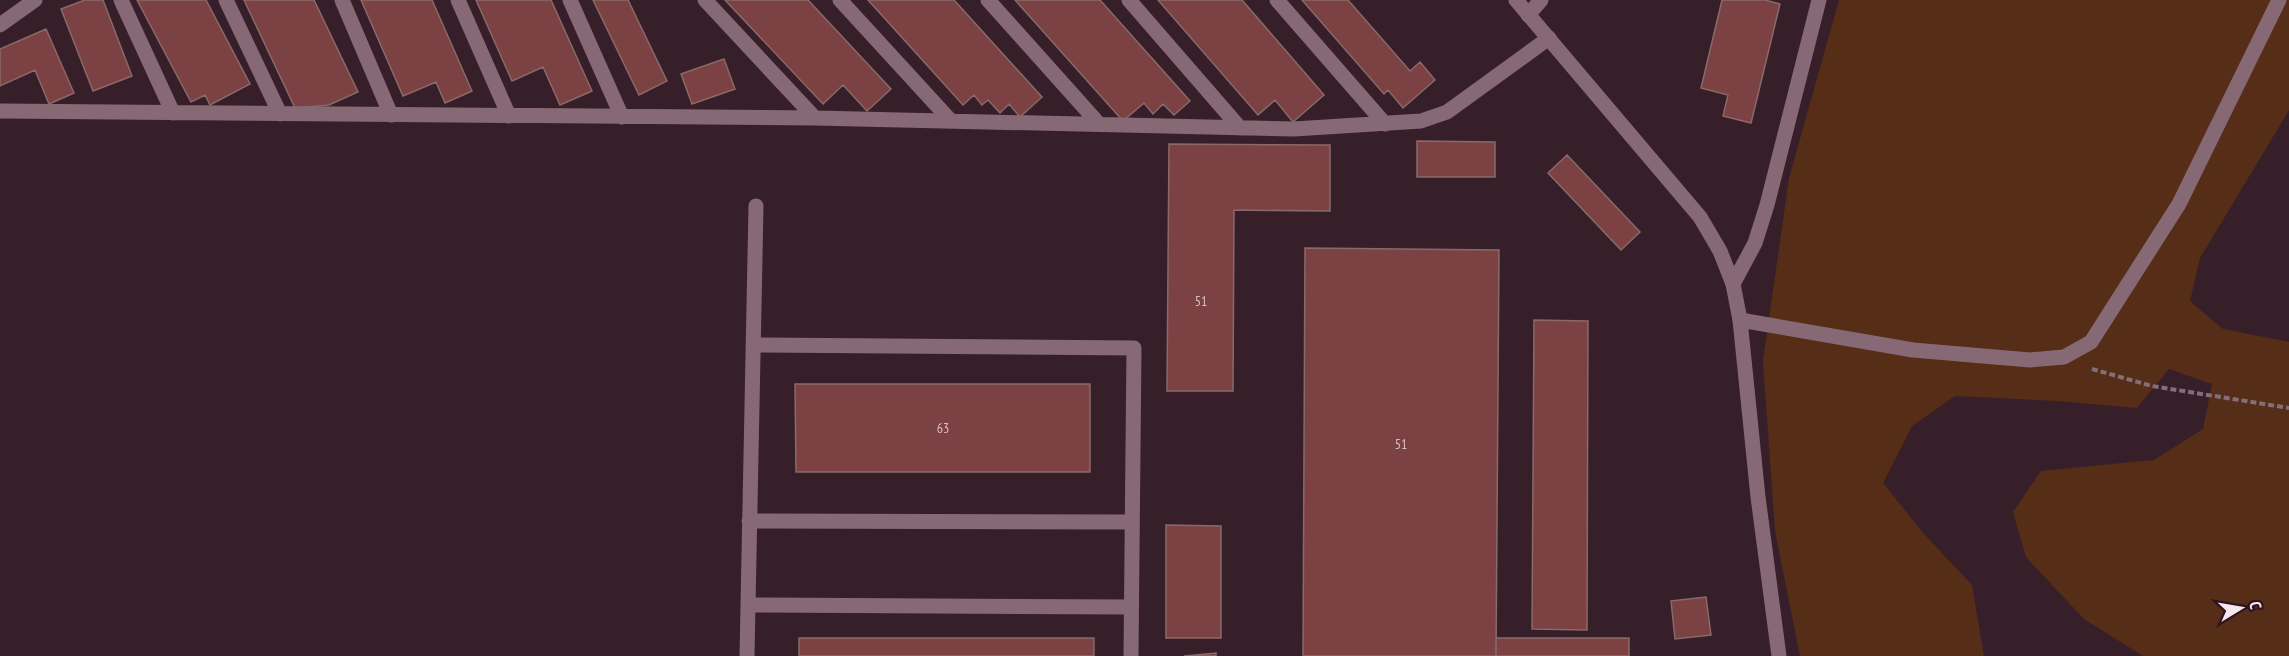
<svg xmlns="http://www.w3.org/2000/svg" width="2289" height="656" viewBox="0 0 2289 656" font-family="'PT Sans Narrow',sans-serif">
<rect width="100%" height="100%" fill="#371f2a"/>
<path fill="#562d17" d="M 1839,0 L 2289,0 L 2289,110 L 2200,258 L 2190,301 L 2223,329 L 2289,342 L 2289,656 L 2143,656 L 2084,619 L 2026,557 L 2013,512 L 2041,471 L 2154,460 L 2203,429 L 2212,384 L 2169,369 L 2137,408 L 2058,401 L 1955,396 L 1912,426 L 1883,483 L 1924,534 L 1972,585 L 1984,656 L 1800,656 L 1775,531 L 1763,361 L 1789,178 Z"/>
<path fill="#7c4143" stroke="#896969" stroke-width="1.5" d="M 85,0 L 103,0 L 132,76 L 93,91 L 61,9 Z
M 137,0 L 206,0 L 250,84 L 210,105 L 205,95 L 191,102 Z
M 244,0 L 314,0 L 358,92 L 329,105 L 295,108 Z
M 361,0 L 432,0 L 472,91 L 445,103 L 436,82 L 403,96 Z
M 476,0 L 551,0 L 592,91 L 560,105 L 543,67 L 512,81 Z
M 593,0 L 628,0 L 667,81 L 639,95 Z
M 725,0 L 808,0 L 891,89 L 867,111 L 843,85 L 823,104 Z
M 868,0 L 954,0 L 1042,97 L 1020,117 L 1009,104 L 1000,113 L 988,100 L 982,105 L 974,95 L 963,105 Z
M 1015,0 L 1100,0 L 1190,101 L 1174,115 L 1163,104 L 1153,114 L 1144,103 L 1123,121 Z
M 1158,0 L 1242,0 L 1324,95 L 1293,122 L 1275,100 L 1258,115 Z
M 1302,0 L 1348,0 L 1410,71 L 1420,62 L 1435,80 L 1403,108 L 1388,90 L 1384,94 Z
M 1722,0 L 1765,0 L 1780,4 L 1751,123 L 1723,116 L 1728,95 L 1701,88 Z
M 46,29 L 74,93 L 49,104 L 35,70 L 0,86 L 0,49 Z
M 724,59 L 735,89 L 692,104 L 681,74 Z
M 1417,141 L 1495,142 L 1495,177 L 1417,177 Z
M 1169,144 L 1330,145 L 1330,211 L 1234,210 L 1233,391 L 1167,391 Z
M 1567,155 L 1640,232 L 1621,250 L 1548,173 Z
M 1305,248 L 1499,250 L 1496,656 L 1303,656 Z
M 1534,320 L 1588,321 L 1587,630 L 1532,629 Z
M 795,384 L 1090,384 L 1090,472 L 796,472 Z
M 1166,525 L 1221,526 L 1221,638 L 1166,638 Z
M 1706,597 L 1711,635 L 1675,639 L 1671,601 Z
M 799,638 L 1094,638 L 1094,656 L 799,656 Z
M 1496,638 L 1629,638 L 1629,656 L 1496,656 Z
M 1216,653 L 1216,656 L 1184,656 Z"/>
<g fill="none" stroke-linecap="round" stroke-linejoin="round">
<path stroke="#846e78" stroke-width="4" stroke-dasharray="6 3" stroke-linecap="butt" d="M 2092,369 L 2152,386 L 2289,408"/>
<path stroke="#876976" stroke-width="15" d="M 121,0 L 173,113
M 226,0 L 280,114
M 342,0 L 391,115
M 458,0 L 509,116
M 570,0 L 622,117
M 705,0 L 815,118
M 840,0 L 951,121
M 988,0 L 1099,124
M 1129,0 L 1240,128
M 1277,0 L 1385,124
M 1528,15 L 1541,0
M 0,25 L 35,0
M 0,111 L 815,118 L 1294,129 L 1421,121 L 1447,112 L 1549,38
M 1733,284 L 1755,243 L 1767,205 L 1819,0
M 1740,320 L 1913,350 L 2030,360 L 2064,357 L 2091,342 L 2179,204 L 2279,0
M 753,345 L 1134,348 L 1131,656
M 749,521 L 1132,522
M 748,605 L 1131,607
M 747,656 L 756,206"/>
<path stroke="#876976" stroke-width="15" d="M 1516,0 L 1700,217 L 1720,251 L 1733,284 L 1740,320 L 1758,497 L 1779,656"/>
</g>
<g text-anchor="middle" stroke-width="4.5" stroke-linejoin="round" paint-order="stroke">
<g font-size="14" fill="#d9bec3">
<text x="1201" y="306">51</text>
<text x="943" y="433">63</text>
<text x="1401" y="449">51</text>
</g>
</g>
<g transform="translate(2241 608) rotate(79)" stroke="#2d1521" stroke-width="4.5" paint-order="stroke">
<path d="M0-4.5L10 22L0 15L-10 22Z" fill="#f8e7ee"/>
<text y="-9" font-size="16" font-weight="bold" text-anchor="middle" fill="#f8e7ee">С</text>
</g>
</svg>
